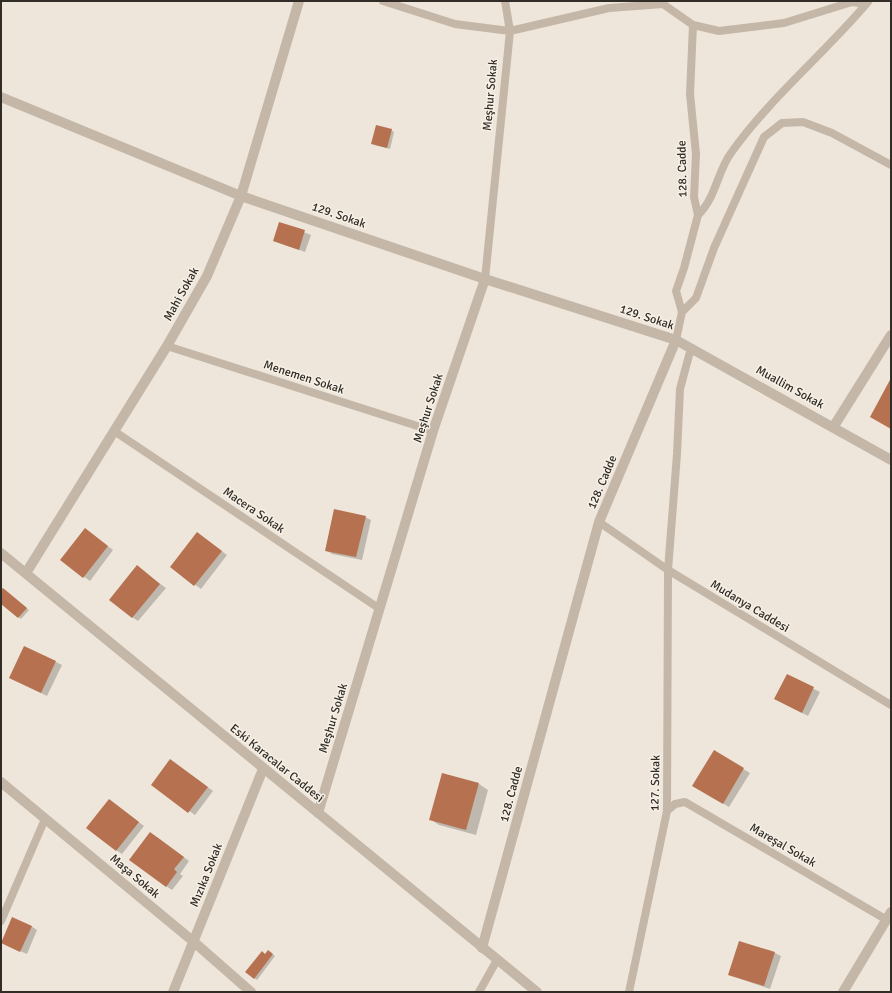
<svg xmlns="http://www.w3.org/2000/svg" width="892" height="993" viewBox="0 0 892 993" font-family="Signika,sans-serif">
<rect width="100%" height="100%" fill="#eee6da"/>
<path fill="#0003" d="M 391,130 L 394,132 L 390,149 L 375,145 Z
M 280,223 L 311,235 L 305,252 L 274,241 Z
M 365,517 L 371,520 L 362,560 L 332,554 L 326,550 Z
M 91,533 L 113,550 L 90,581 L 61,560 Z
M 197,533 L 227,555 L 201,589 L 171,567 Z
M 137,567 L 166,588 L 138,621 L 132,617 Z
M 6,591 L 29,610 L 21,619 L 1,602 L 1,592 Z
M 56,662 L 62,665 L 47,696 L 10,678 Z
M 787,675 L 820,692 L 808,716 L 781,702 Z
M 714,752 L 750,773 L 729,807 L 694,786 Z
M 176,764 L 213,791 L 195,815 L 152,785 Z
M 479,784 L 488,790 L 476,835 L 439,825 L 430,819 Z
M 110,800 L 144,826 L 122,854 L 116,850 Z
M 157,837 L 189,861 L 180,874 L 183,876 L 172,890 L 166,886 Z
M 31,926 L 37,930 L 27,954 L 8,946 Z
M 271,953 L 275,956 L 257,980 L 254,978 L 265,955 Z
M 775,953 L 781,956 L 770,989 L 729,975 Z"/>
<path fill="#b67250" d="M 376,125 L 392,129 L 387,148 L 371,144 Z
M 279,222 L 305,230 L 299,250 L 273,241 Z
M 891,378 L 891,429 L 870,417 Z
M 334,509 L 366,516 L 356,557 L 325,551 Z
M 85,528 L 108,546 L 83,578 L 60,560 Z
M 197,532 L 222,551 L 194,586 L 170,567 Z
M 137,565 L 160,584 L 132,618 L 109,600 Z
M 3,588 L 27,608 L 18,618 L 1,604 L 1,590 Z
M 24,646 L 56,661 L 41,693 L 9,678 Z
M 787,674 L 814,687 L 802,713 L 774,699 Z
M 714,750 L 744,768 L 723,804 L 692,786 Z
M 170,759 L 208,787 L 188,813 L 151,785 Z
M 442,773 L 479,783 L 466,830 L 429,820 Z
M 109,799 L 139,822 L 116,851 L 86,828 Z
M 150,832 L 184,857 L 174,869 L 177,872 L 166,887 L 129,860 Z
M 12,917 L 32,926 L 20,952 L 1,943 Z
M 739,941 L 775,952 L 764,986 L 728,975 Z
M 268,950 L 273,954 L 254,979 L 245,972 L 262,951 L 265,954 Z"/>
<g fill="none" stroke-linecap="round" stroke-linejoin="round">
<path stroke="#c4b7a8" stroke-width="8" d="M 383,1 L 455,24 L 510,31 L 609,8 L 663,4 L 693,25 L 719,31 L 784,23 L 852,2 L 866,4
M 698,215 C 716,198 717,172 731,153 C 771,97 824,54 868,2
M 485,279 L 510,31 L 505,1
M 682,312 L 696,298 L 714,248 L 764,137 L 782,123 L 803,122 L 832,133 L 891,165
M 676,340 L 682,312 L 676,291 L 684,268 L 698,215 L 694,197 L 696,154 L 690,94 L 693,25
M 167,346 L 433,431
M 114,431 L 380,609
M 599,522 L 668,570 L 891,705
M 667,811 L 675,804 L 685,802 L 887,920
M 1,921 L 45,819
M 479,992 L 497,960
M 629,992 L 667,811 L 668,570 L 677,454 L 680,389 L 691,348"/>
<path stroke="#c4b7a8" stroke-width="10" d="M 1,97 L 241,196 L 485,279 L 676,340 L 891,460
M 834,426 L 891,335
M 26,573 L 167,346 L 207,276 L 241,196 L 299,1
M 1,782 L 194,942 L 251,992
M 318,813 L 433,431 L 485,279
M 482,948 L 599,522 L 676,340
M 173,992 L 263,769
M 843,992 L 891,912"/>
<path stroke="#c4b7a8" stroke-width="10" d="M 1,553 L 537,992"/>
</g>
<g text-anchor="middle" stroke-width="3" stroke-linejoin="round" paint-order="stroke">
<g font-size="12" fill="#322c27" stroke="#f6f0e6">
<text transform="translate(490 95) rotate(-85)" y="4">Meşhur Sokak</text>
<text transform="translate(682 169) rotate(-91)" y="4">128. Cadde</text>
<text transform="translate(339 215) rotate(19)" y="4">129. Sokak</text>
<text transform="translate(181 294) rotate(-61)" y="4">Mahi Sokak</text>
<text transform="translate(647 317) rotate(18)" y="4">129. Sokak</text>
<text transform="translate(304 377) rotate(18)" y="4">Menemen Sokak</text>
<text transform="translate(790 387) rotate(29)" y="4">Muallim Sokak</text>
<text transform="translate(428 408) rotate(-72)" y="4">Meşhur Sokak</text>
<text transform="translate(602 482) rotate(-67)" y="4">128. Cadde</text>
<text transform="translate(254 510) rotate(34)" y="4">Macera Sokak</text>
<text transform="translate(750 606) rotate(31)" y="4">Mudanya Caddesi</text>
<text transform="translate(333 718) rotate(-73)" y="4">Meşhur Sokak</text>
<text transform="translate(277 763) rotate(39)" y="4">Eski Karacalar Caddesi</text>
<text transform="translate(655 783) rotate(-89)" y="4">127. Sokak</text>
<text transform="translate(511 794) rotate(-75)" y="4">128. Cadde</text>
<text transform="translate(783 845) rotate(30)" y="4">Mareşal Sokak</text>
<text transform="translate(206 875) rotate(-68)" y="4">Mızıka Sokak</text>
<text transform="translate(135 876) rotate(40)" y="4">Maşa Sokak</text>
</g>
</g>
<rect width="892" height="993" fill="none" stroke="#322c27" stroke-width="4"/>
</svg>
